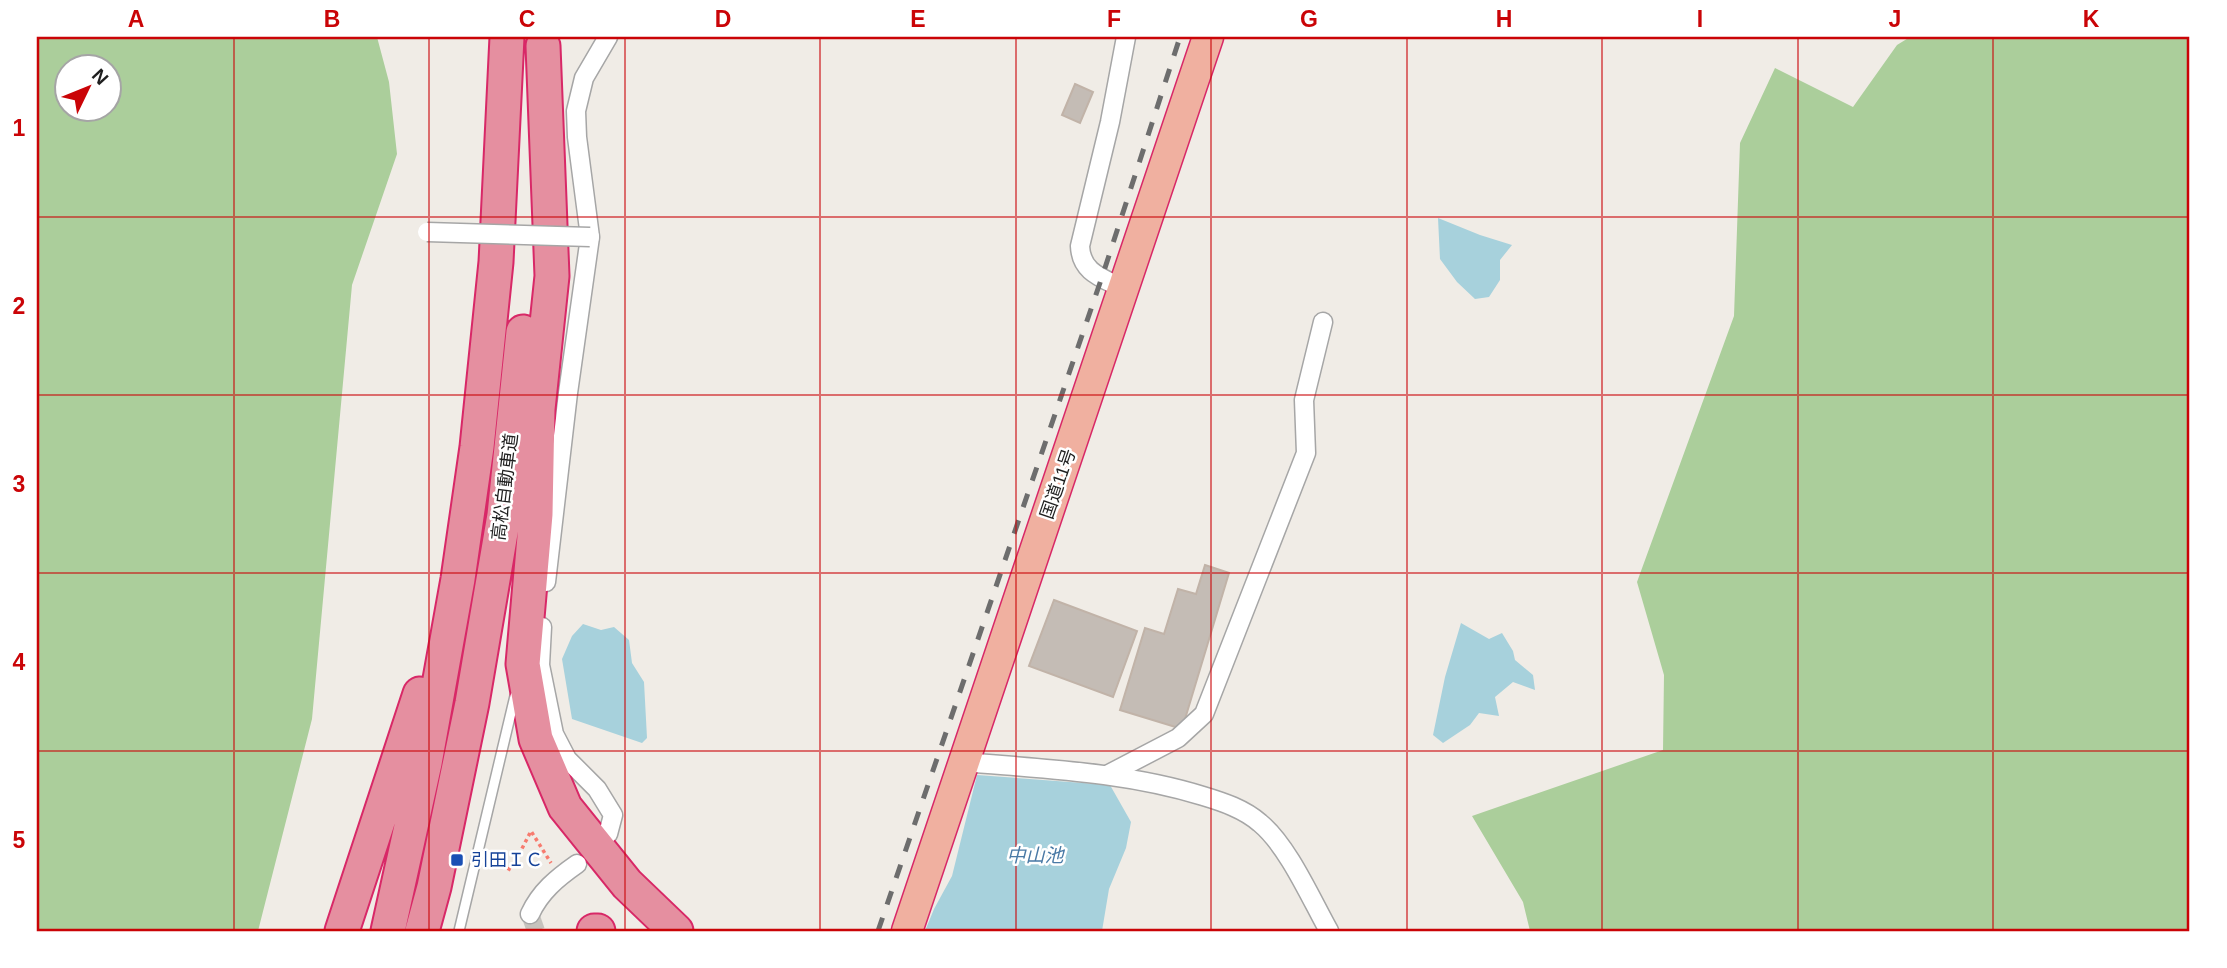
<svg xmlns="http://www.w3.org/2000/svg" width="2227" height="968" viewBox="0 0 2227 968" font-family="Helvetica,'Noto Sans JP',sans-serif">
<rect width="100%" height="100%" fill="#f0ece6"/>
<path fill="#abce9b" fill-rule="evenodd" d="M 37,37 L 377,37 L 389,82 L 397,154 L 352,285 L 312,719 L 258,931 L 37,931 ZM 66,66 L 108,66 L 108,108 L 66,108 Z
M 1910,37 L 2190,37 L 2190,931 L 1530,931 L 1523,902 L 1472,816 L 1663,750 L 1664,675 L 1637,582 L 1734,316 L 1740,143 L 1775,68 L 1853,107 L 1897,45 Z"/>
<path fill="#a7d1dc" d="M 1438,218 L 1480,235 L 1512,245 L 1500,260 L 1500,280 L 1489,297 L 1475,299 L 1457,282 L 1440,259 Z
M 1461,623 L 1489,639 L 1502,633 L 1513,651 L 1515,660 L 1533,675 L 1535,690 L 1513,682 L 1495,697 L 1499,716 L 1479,713 L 1470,725 L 1443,743 L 1433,735 L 1445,677 Z
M 583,624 L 601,630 L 614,627 L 629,640 L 632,663 L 644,682 L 647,738 L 642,743 L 572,719 L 562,659 L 572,636 Z
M 977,775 L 1110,785 L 1131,822 L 1126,848 L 1109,889 L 1102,931 L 925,931 L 934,909 L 952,876 Z"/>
<path fill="#c4bcb5" stroke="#c1b3a8" stroke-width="2" d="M 1075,84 L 1093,92 L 1080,123 L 1062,115 Z
M 1205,565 L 1229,573 L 1182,729 L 1120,710 L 1145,628 L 1164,634 L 1178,589 L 1196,594 Z
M 1054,600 L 1137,631 L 1113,697 L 1029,666 Z"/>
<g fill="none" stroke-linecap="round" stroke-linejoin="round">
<path stroke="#c6c3be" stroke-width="18" stroke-dasharray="18 9" stroke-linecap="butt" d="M 530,914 L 536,931"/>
<defs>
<path id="service" d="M 459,931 L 515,696"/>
<path id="minor" d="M 1124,289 C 1103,278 1081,273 1080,246 L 1110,122 L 1126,37
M 546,582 L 568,393 L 590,237 L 577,137 L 576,111 L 584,78 L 608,37
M 542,627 L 540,665 L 554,734 L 567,759 L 597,789 L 613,815 L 608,834
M 965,762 C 1044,769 1126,772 1203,796 C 1223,802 1244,809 1260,823 C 1288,846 1311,899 1329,931
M 1107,775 L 1178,738 L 1204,714 L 1306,453 L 1304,400 L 1323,322
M 530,914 C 540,892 557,878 577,864"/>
<path id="trunk" d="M 907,931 L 1208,37"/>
<path id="motorway" d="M 543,46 L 552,276 L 538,409 L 536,514 L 523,664 L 536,739 L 565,807 L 627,884 L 676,931
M 342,931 L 420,694
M 388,931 L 425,763 L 458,579 L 477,447 L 496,262 L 507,37
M 422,931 L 434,887 L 472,703 L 504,515 L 523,332
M 594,931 L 598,931"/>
</defs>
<use href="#service" stroke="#a6a6a6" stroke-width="12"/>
<use href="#minor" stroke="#a6a6a6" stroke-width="21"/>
<use href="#trunk" stroke="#d82867" stroke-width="33"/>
<use href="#motorway" stroke="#d82867" stroke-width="37"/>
<path stroke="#f77b6f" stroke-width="3.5" stroke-dasharray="3.5 3.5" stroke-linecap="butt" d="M 495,862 L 511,870 L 531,831 L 551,863"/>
<use href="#service" stroke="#fff" stroke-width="9"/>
<use href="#minor" stroke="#fff" stroke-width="18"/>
<use href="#trunk" stroke="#f0b0a0" stroke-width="30"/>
<use href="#motorway" stroke="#e58fa0" stroke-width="33"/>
<path stroke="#6d6d6d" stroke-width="5" stroke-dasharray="14 14" stroke-linecap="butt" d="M 878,931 L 1102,277 L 1180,37"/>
<defs>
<path id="minor-bridge" d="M 427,232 L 590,237"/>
</defs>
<use href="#minor-bridge" stroke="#a6a6a6" stroke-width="21" stroke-linecap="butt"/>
<use href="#minor-bridge" stroke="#fff" stroke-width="18"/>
</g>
<path fill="none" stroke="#ca0407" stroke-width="2" stroke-opacity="0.55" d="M 234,37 L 234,931M 429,37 L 429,931M 625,37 L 625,931M 820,37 L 820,931M 1016,37 L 1016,931M 1211,37 L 1211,931M 1407,37 L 1407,931M 1602,37 L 1602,931M 1798,37 L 1798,931M 1993,37 L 1993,931M 37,217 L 2190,217M 37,395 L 2190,395M 37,573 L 2190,573M 37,751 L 2190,751"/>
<rect fill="#1a4fb4" stroke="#fff" stroke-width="2.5" x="450" y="853" width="14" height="14" rx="3.5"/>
<g text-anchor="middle" stroke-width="5" stroke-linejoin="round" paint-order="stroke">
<g font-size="18" fill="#1f1f1f" stroke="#fff">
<text transform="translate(1058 484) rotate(-71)" y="6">国道11号</text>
<text transform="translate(505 487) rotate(-83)" y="6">高松自動車道</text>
</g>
<g font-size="18" fill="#164399" stroke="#fff" text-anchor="start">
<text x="471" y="866">引田ＩＣ</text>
</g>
<g font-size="19" font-style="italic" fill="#4a7aa6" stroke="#fff">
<text x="1035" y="862">中山池</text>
</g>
</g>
<rect width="2227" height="968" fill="none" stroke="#ffffff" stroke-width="77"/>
<g transform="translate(88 88) rotate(47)"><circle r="33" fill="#ffffff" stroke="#a5a5a5" stroke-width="2"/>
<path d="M0-5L12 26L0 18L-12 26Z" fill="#ca0407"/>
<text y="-10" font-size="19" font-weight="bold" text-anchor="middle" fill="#1f1f1f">N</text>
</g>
<rect x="38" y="38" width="2150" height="892" fill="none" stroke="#ca0407" stroke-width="2.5"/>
<g font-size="23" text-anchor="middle" font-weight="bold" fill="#ca0407">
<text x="136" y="27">A</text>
<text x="332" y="27">B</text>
<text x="527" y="27">C</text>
<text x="723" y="27">D</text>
<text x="918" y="27">E</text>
<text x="1114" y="27">F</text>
<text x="1309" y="27">G</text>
<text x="1504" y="27">H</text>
<text x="1700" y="27">I</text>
<text x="1895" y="27">J</text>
<text x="2091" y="27">K</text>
<text x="19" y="136">1</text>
<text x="19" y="314">2</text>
<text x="19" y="492">3</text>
<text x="19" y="670">4</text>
<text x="19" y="848">5</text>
</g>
</svg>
